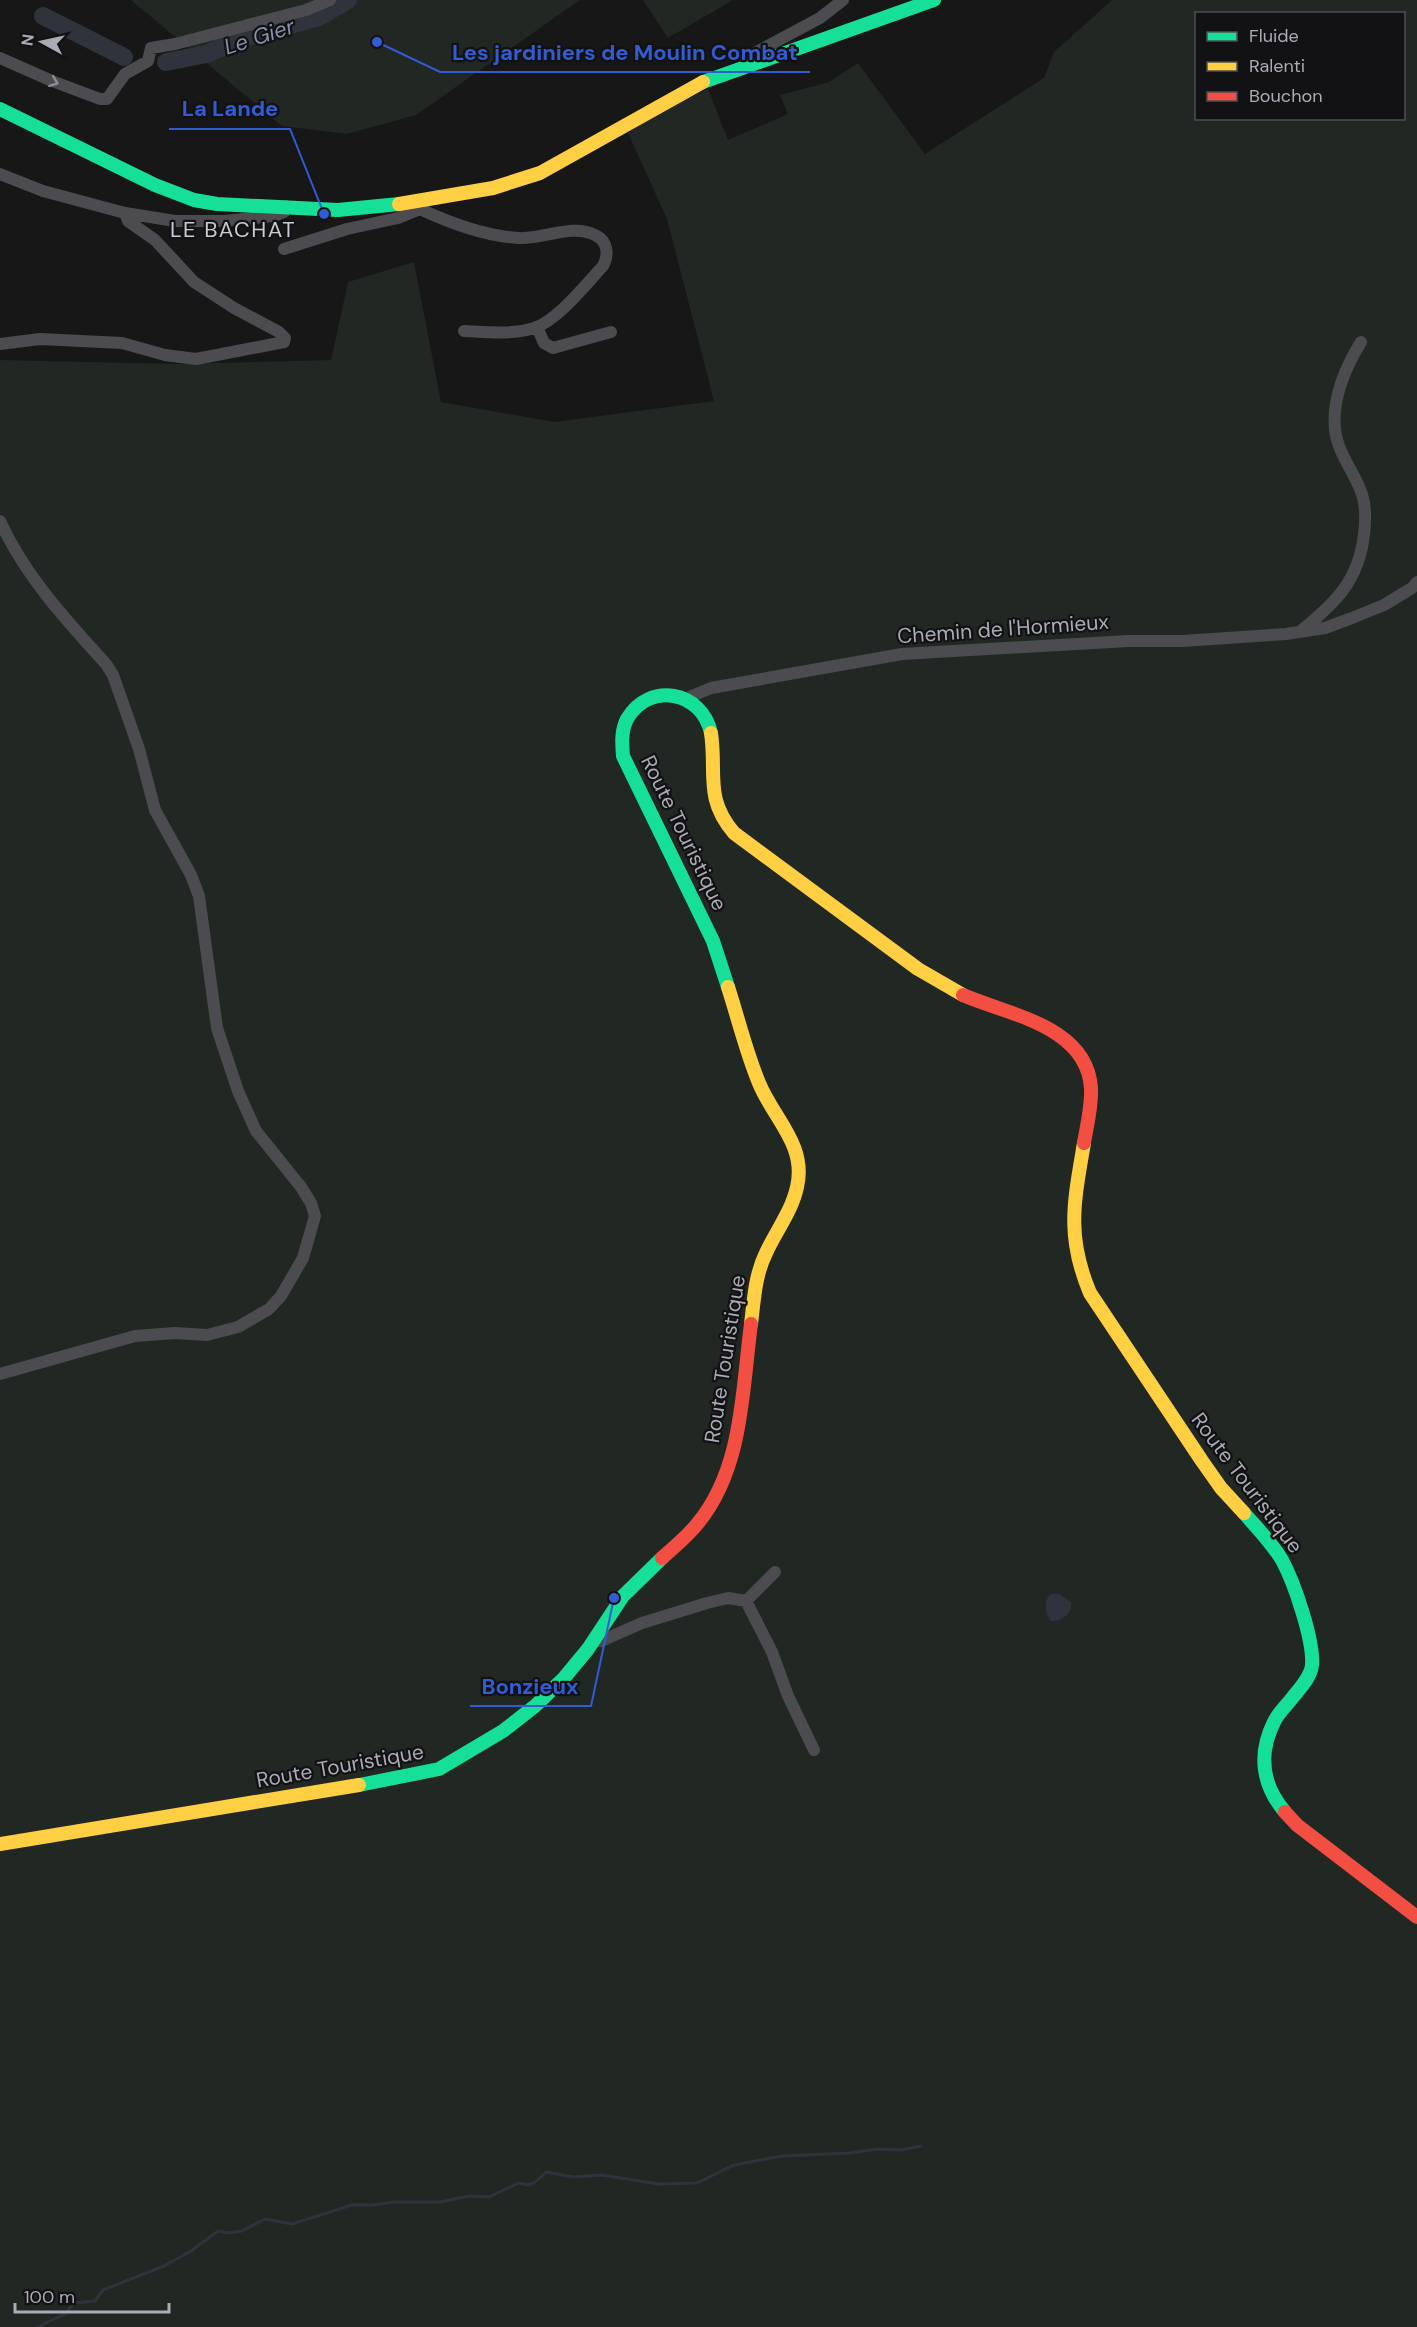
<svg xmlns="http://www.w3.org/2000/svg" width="1417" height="2327" viewBox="0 0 1417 2327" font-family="'DM Sans',sans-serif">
<rect width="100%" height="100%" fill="#171717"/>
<path fill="#212723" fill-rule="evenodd" d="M 131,0 L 580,0 L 416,115 L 347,134 L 282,126 Z
M 643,0 L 733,0 L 668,38 Z
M 1112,0 L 1417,0 L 1417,2327 L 0,2327 L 0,360 L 177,364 L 331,360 L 348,282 L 414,262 L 441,402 L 554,422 L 714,401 L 667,219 L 628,133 L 659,112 L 708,89 L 728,140 L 788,114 L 780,95 L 829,82 L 858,63 L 925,154 L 1044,78 L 1054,52 ZM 1196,14 L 1404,14 L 1404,118 L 1196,118 Z"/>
<path fill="#2f333b" d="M 1051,1594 L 1059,1594 L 1071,1602 C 1073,1613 1063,1621 1051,1621 C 1045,1614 1043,1600 1051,1594 Z"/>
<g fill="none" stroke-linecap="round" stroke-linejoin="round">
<path stroke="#2f333b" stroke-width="3" d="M 37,2327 L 65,2314 L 74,2303 L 95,2301 L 103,2290 L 164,2266 L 191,2251 L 218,2231 L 228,2233 L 242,2231 L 265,2219 L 292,2224 L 352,2205 L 372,2205 L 394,2202 L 440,2202 L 469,2196 L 489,2197 L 519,2183 L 528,2185 L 534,2183 L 546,2172 L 573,2177 L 601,2175 L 659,2184 L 697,2183 L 734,2165 L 782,2156 L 850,2153 L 877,2149 L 901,2150 L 921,2146"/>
<path stroke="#2f333b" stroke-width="18" d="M 43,16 L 124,57
M 166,62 L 207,54 L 237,40 L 319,17 L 348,0"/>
<path stroke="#4c4c50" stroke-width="12" d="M 0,58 L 52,81 L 100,99 L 107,99 L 125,74 L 148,61 L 151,48 L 175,44 L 306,10 L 330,0
M 747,65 L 746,61 L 749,56 L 820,18 L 843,0
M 0,174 L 43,191 L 125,213 L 175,221 L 224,221 L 274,216 L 284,212 L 285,206
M 420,209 C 450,223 485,236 518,238 C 542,240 572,223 595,235 C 608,241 609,255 603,266 C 586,284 557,321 534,328 C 512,335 486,332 464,331
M 284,249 L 347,229 L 398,218 L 420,209 L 420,202
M 537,327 L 544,343 L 553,348 L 611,332
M 0,344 L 40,339 L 122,343 L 165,355 L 196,359 L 284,342 L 285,338 L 279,332 L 234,308 L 194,282 L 155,240 L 128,221 L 125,213
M 0,521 C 25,576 66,620 106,664 L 113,675 L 139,749 L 155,810 L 191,875 L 199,896 L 217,1028 L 238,1091 L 256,1131 L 301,1187 L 311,1203 L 315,1216 L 303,1258 L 281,1296 L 269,1309 L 238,1327 L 207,1335 L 175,1333 L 135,1336 L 0,1374
M 1301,631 C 1335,603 1359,581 1364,534 C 1366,519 1366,503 1360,489 C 1352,469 1337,451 1335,429 C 1332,399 1345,368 1361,342
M 687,698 L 711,688 L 902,654 L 1129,641 L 1182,641 L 1286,634 L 1325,628 L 1352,618 L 1384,605 L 1412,588 L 1417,582
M 746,1601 L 775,1572
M 594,1640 L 601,1641 L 642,1623 L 707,1603 L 728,1598 L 746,1601 L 772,1652 L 788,1696 L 814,1750"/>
<path stroke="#16e098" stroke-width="14" d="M 703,82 L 934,0
M 0,109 L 155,185 L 194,200 L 217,204 L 338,210 L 399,204
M 711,733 C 702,691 649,681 627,719 C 621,730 622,744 623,756 L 713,941 L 728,987
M 1244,1513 C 1257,1528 1272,1543 1282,1560 C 1294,1582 1314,1640 1312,1665 C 1311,1677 1300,1688 1293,1697 C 1287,1705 1278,1713 1274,1722 C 1258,1754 1262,1785 1285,1812
M 359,1785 L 439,1769 L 503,1731 L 535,1706 L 564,1678 L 588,1649 L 623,1596 L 662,1558"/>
<path stroke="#ffcf43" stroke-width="14" d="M 399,204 L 493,188 L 540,173 L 703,82
M 711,733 C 717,773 704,798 734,833 L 918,969 L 963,995
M 728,987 C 738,1018 746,1052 759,1083 C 773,1118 807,1145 797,1187 C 792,1211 776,1231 766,1253 C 755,1275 754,1300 751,1324
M 1084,1143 C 1074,1202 1066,1236 1090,1293 L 1202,1461 L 1221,1488 L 1244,1513
M 0,1844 L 359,1785"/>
<path stroke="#f24e42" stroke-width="14" d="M 963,995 C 1009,1015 1087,1026 1091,1088 C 1092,1106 1087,1125 1084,1143
M 662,1558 C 674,1547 688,1536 698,1523 C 743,1468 742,1391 751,1324
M 1285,1812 L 1297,1825 L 1417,1917"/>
</g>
<defs><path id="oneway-chevron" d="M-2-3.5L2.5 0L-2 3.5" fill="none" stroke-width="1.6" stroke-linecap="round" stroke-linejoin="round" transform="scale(1.5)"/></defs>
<use stroke="#8e8e97" href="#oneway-chevron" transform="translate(54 82) rotate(21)"/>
<g text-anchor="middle" stroke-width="4.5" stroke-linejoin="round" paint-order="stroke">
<g font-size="21" fill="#aaabb6" stroke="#121113">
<text transform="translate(1003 629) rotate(-4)" y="7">Chemin de l'Hormieux</text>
<text transform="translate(684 833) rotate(64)" y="7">Route Touristique</text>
<text transform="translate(725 1359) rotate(-81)" y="7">Route Touristique</text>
<text transform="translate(1247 1483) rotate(53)" y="7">Route Touristique</text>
<text transform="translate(340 1766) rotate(-10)" y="7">Route Touristique</text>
</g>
<g font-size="22" font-style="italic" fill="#8593ad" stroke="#121113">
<text transform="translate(259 36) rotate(-18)" y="8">Le Gier</text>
</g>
<g font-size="22" letter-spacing="1.5" fill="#cacbd3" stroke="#121113">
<text x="233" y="237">LE BACHAT</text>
</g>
</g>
<path fill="none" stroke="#325cd3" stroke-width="2" d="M377 42L440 72H810M324 214L290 129H169M614 1598L591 1706H470"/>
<g fill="#325cd3" stroke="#121113" stroke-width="2">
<circle cx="377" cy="42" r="6"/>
<circle cx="324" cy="214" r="6"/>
<circle cx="614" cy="1598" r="6"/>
</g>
<g font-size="22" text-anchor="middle" font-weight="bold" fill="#325cd3" stroke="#121113" stroke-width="4.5" stroke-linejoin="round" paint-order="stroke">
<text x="625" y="60">Les jardiniers de Moulin Combat</text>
<text x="230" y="116">La Lande</text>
<text x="530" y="1694">Bonzieux</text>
</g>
<rect x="1195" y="12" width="210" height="108" fill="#121113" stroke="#4f4f54" stroke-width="1.5"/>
<rect x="1207" y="32" width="30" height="9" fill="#16e098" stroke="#4f4f54" stroke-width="1.5"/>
<text x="1249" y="42" font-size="18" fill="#aaabb6">Fluide</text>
<rect x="1207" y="62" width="30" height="9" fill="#ffcf43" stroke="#4f4f54" stroke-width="1.5"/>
<text x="1249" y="72" font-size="18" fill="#aaabb6">Ralenti</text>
<rect x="1207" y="92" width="30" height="9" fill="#f24e42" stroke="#4f4f54" stroke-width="1.5"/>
<text x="1249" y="102" font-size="18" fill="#aaabb6">Bouchon</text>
<g transform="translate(42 42) rotate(278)" stroke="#121113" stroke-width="4.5" paint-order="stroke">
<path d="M0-4.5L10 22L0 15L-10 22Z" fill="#aaabb6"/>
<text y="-9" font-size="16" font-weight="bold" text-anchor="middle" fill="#aaabb6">N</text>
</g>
<path d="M15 2303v9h154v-9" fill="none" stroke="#aaabb6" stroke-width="3"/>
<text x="24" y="2303" font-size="18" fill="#aaabb6" stroke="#121113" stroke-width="4.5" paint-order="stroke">100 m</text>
</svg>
